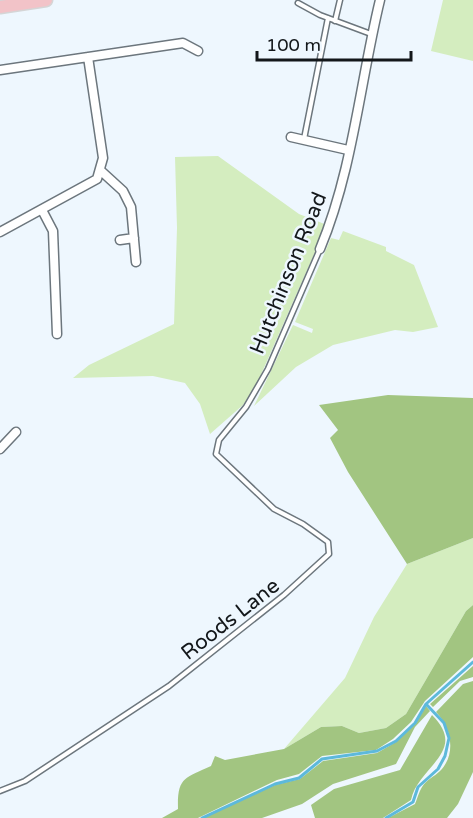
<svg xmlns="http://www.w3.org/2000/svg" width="473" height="818" viewBox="0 0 473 818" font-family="'Varela Round',sans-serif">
<rect width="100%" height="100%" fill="#eef7fe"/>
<path fill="#d4edbf" d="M 443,0 L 473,0 L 473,61 L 431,51 Z
M 218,156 L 299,214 L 327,225 L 256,386 L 243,405 L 210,434 L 200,404 L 185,383 L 153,376 L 73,378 L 89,365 L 174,324 L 177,228 L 175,157 Z
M 343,231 L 386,247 L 386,251 L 414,265 L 438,327 L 413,332 L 395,330 L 333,345 L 296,367 L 254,406 L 293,325 L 312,333 L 313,329 L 295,322 L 331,238 L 339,240 Z
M 473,538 L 473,605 L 466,611 L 406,714 L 386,728 L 359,733 L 342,726 L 321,727 L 284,749 L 345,678 L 374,617 L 407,564 Z"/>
<path fill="#a2c581" d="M 388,395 L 473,398 L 473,538 L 407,564 L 348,472 L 330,438 L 338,430 L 319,405 Z
M 473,605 L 473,657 L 425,701 L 411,722 L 393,739 L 376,750 L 322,756 L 299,774 L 277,780 L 198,818 L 162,818 L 178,809 C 177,777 185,778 211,766 L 215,756 L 225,760 L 284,749 L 321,727 L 342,726 L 359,733 L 386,728 L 406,714 L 466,611 Z
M 473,666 L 473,677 L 460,681 L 433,707 L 430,704 Z
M 473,681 L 473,772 L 458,804 L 447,818 L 388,818 L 415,804 C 417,799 419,792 422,787 C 427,779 434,777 440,771 C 457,754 451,727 436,712 L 463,684 Z
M 426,706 L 430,711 L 415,727 L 396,764 L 333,784 L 302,804 L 262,818 L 203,818 L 275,785 L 300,779 L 323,761 L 377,753 L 396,742 L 416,723 Z
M 432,715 C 469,752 418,766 411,800 L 383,818 L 315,818 L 311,805 L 334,789 L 400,770 Z"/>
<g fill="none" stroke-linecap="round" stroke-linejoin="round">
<path stroke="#5db9db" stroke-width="3" d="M 202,818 L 275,784 L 299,778 L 322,759 L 377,751 L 396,741 L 415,723 L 426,704 L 473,662
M 386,818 L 413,802 L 418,787 L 438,769 L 445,756 L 449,738 L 444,723 L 426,704"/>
<defs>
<path id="lane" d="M 298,3 L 320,15 L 371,34
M 335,21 L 340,0
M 304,139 L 328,18
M 0,791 L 25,781 L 169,686 L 284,595 L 329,554 L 328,542 L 303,524 L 274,509 L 216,454 L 219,440 L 246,407 L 268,369 L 320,249"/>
<path id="street" d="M 0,70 L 183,43 L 198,51
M 291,137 L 348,150
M 100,170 L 123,191 L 131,207 L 136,262
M 42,210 L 53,231 L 57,334
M 0,232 L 97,179 L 103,158 L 88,57
M 120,240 L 134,238
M 320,249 C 353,170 360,82 380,0
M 0,449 L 16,432"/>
<path id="primary" d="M 0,7 L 46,0"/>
</defs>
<use href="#lane" stroke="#6c767d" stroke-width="7"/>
<use href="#street" stroke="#6c767d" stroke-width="11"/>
<use href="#primary" stroke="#d5d5d6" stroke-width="15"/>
<use href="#lane" stroke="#fff" stroke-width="4"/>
<use href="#street" stroke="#fff" stroke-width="8"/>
<use href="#primary" stroke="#f2c3c8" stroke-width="12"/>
</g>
<g text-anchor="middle" stroke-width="5" stroke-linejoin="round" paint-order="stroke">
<g font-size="21" fill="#13171a" stroke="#eef7fe">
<text transform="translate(288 273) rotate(-68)" y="7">Hutchinson Road</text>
<text transform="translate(230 619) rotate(-38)" y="7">Roods Lane</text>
</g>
</g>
<path d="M257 51v9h154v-9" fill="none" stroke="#13171a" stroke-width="3"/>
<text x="266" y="51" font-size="18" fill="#13171a" stroke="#eef7fe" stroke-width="4.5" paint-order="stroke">100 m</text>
</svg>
